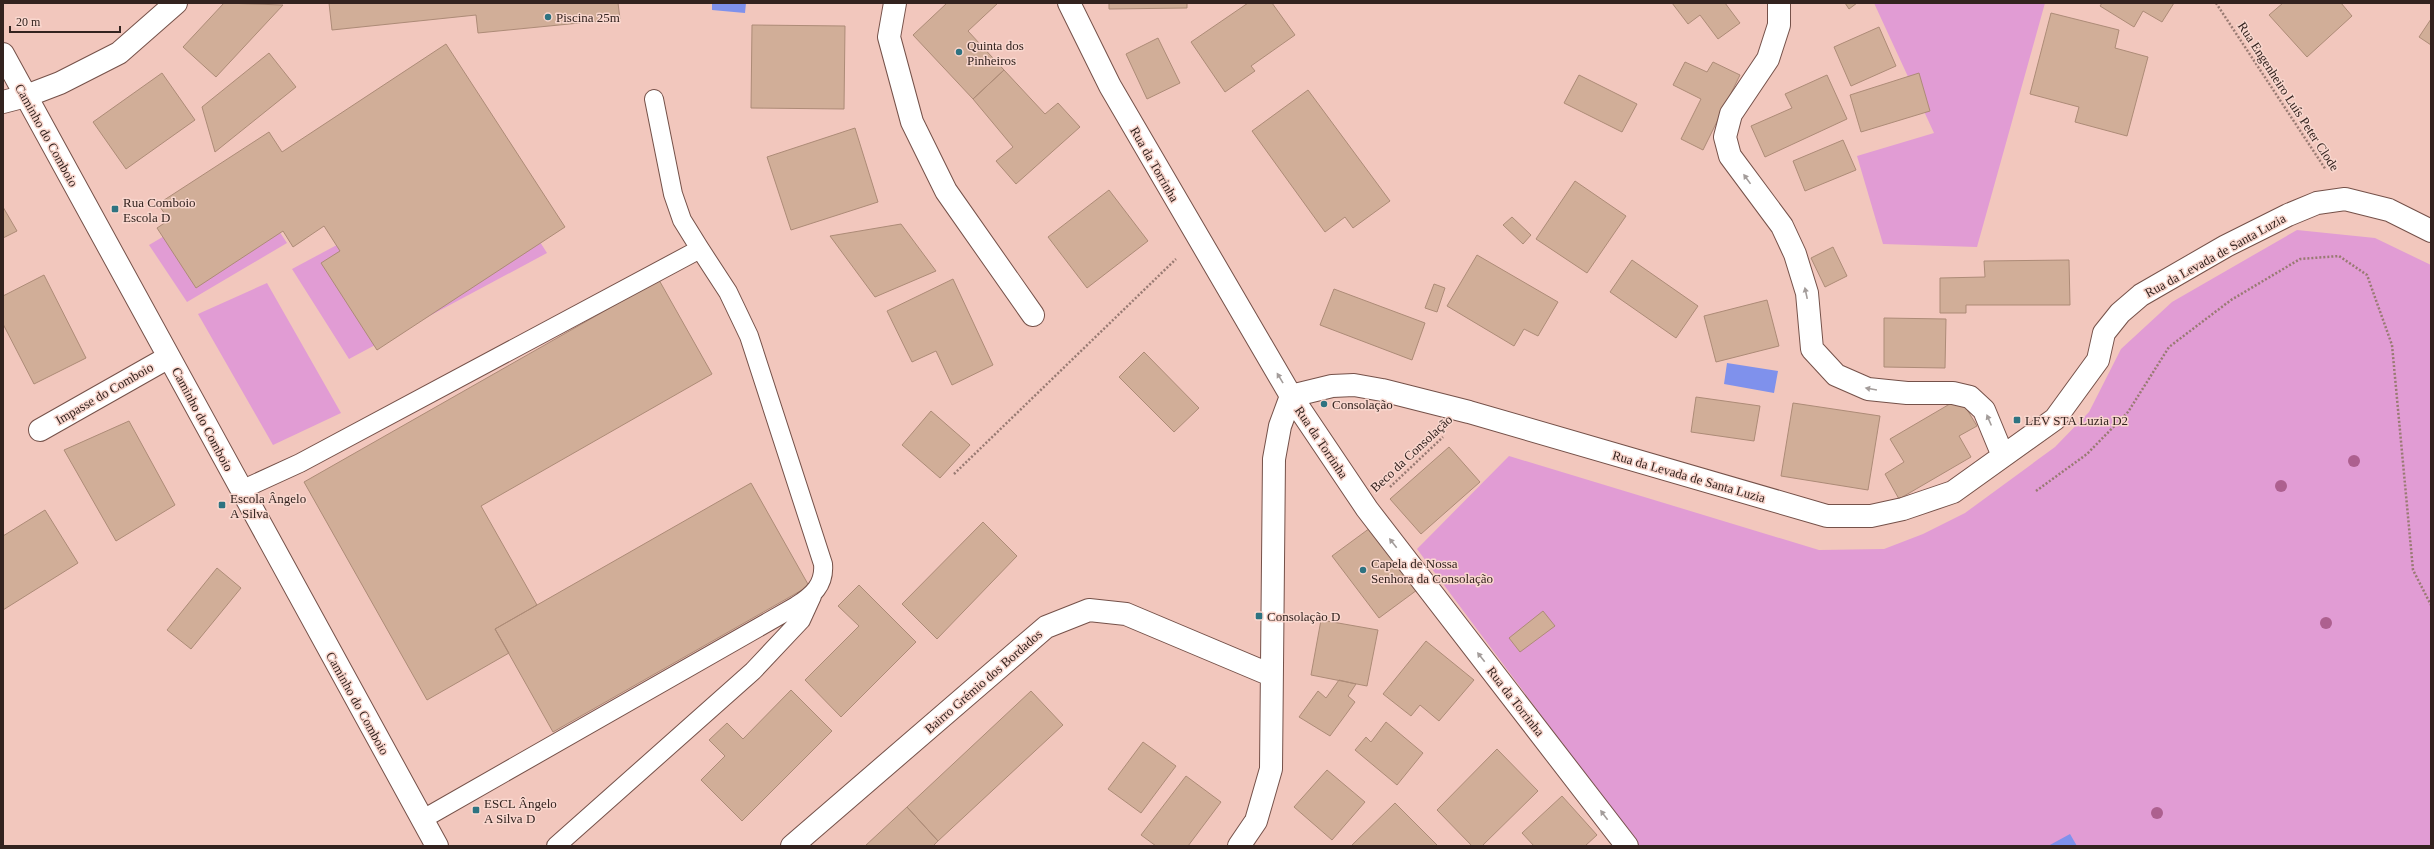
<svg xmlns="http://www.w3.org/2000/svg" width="2434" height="849" viewBox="0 0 2434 849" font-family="'Times New Roman',serif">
<rect width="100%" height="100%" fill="#f2c7bd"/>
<path fill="#e19cd4" d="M 1874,3 L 2045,3 L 1977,247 L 1883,244 L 1857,156 L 1934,133 Z
M 490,163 L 547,253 L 349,359 L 292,269 Z
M 249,186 L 287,243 L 187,302 L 149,245 Z
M 2297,230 L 2375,238 L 2431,265 L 2431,846 L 1639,846 L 1417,549 L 1509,456 L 1819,550 L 1884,549 L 1923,534 L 1965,513 L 2055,447 L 2089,412 L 2121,349 L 2172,302 Z
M 267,283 L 341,413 L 273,445 L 198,314 Z"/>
<path fill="#7f91ec" d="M 712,3 L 746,3 L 745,13 L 712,10 Z
M 1727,363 L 1778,371 L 1774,393 L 1724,384 Z
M 2070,834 L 2077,846 L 2048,846 Z"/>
<path fill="#d1ae98" stroke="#ad8b77" d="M 224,3 L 283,5 L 216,77 L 183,47 Z
M 329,3 L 618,3 L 620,19 L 478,33 L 476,15 L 332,30 Z
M 947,3 L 998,3 L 968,31 L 1004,70 L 973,99 L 913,35 Z
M 1109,3 L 1187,3 L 1187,8 L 1109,9 Z
M 1248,3 L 1272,3 L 1295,35 L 1251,66 L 1255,71 L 1225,92 L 1191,42 Z
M 1672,3 L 1725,3 L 1740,23 L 1718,39 L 1700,15 L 1688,24 Z
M 1845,3 L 1857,3 L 1849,9 Z
M 2102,3 L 2174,3 L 2162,22 L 2143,11 L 2134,27 L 2100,6 Z
M 2283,3 L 2341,3 L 2352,16 L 2307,57 L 2269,15 Z
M 2051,13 L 2119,30 L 2115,48 L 2148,57 L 2127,136 L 2075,122 L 2079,107 L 2030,94 Z
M 2431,19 L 2431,45 L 2419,37 Z
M 752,25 L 845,26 L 844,109 L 751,108 Z
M 1879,27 L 1896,66 L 1851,86 L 1834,47 Z
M 1158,38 L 1180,83 L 1147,99 L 1126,54 Z
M 446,44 L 565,227 L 377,350 L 321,263 L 340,251 L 324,226 L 293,247 L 283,231 L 196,288 L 157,228 L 169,220 L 158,204 L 269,132 L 282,152 Z
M 269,53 L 296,87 L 215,152 L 202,107 Z
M 1685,62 L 1707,72 L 1713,62 L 1740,75 L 1703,150 L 1681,139 L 1701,99 L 1673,85 Z
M 1004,70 L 1045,114 L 1058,103 L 1080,127 L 1016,184 L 996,161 L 1013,147 L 973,99 Z
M 162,73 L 195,120 L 126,169 L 93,122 Z
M 1919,73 L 1930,111 L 1861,132 L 1850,95 Z
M 1579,75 L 1637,104 L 1622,132 L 1564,103 Z
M 1827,75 L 1847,119 L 1765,157 L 1751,126 L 1792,108 L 1785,94 Z
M 1308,90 L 1390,201 L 1353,228 L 1345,217 L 1325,232 L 1252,131 Z
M 855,128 L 878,202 L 791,230 L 767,157 Z
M 1843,140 L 1856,170 L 1805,191 L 1793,161 Z
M 1575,181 L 1626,216 L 1587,273 L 1536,239 Z
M 1109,190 L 1148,241 L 1087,288 L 1048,237 Z
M 3,207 L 17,231 L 3,238 Z
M 1512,217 L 1531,235 L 1523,244 L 1503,225 Z
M 901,224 L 936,271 L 875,297 L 830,236 Z
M 1833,247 L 1847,276 L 1825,287 L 1811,258 Z
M 1477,255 L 1558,302 L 1538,336 L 1524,329 L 1514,346 L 1447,306 Z
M 1632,260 L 1698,306 L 1676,338 L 1610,292 Z
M 2069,260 L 2070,305 L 1966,305 L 1966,313 L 1940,313 L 1940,278 L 1985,277 L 1984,261 Z
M 44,275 L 86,358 L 34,384 L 3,324 L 3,296 Z
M 953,279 L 993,365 L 952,385 L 936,351 L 912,362 L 887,311 Z
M 659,280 L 712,374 L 481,506 L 537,605 L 495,629 L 509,653 L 427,700 L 304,482 Z
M 1434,284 L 1445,288 L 1437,312 L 1425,308 Z
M 1334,289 L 1425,323 L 1412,360 L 1320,325 Z
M 1767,300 L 1779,346 L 1716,362 L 1704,316 Z
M 1884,318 L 1946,319 L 1945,368 L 1884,367 Z
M 1144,352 L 1199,408 L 1174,432 L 1119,377 Z
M 1696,397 L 1760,406 L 1754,441 L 1691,432 Z
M 1960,398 L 1977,426 L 1959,436 L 1971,457 L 1899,499 L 1885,474 L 1904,462 L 1890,439 Z
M 1793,403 L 1880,416 L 1868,490 L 1781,476 Z
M 931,411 L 970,445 L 940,478 L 902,445 Z
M 129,421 L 175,505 L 116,541 L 64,450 Z
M 1449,447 L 1480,482 L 1421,534 L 1390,499 Z
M 751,483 L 809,586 L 553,732 L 495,629 Z
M 45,510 L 78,563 L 3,610 L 3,536 Z
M 983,522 L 1017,556 L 937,639 L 902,604 Z
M 1370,528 L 1417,590 L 1379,618 L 1332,556 Z
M 217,568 L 241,588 L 191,649 L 167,630 Z
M 859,585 L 916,642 L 841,717 L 805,680 L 859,626 L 838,606 Z
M 1543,611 L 1555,626 L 1520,652 L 1509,638 Z
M 1321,620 L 1378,630 L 1367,686 L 1311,675 Z
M 1426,641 L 1474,680 L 1439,721 L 1420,705 L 1411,716 L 1383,694 Z
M 1339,680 L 1356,684 L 1348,696 L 1355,702 L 1330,736 L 1299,717 L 1318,691 L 1326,698 Z
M 791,690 L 832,731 L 742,821 L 701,780 L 725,756 L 709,740 L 727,723 L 743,739 Z
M 1031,691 L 1063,725 L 938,841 L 907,807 Z
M 1386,722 L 1423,753 L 1397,785 L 1355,750 L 1366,737 L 1371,742 Z
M 1143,742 L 1176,766 L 1141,813 L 1108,789 Z
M 1497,749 L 1538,791 L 1482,846 L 1472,846 L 1437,810 Z
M 1327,770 L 1365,802 L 1332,840 L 1294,807 Z
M 1186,776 L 1221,802 L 1188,846 L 1156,846 L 1141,835 Z
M 1562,796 L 1597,835 L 1585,846 L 1534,846 L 1522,833 Z
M 1395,803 L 1438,846 L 1351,846 Z
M 907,807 L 938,841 L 933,846 L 865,846 Z"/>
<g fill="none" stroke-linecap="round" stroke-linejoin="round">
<defs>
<path id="service" d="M 241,490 L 300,463 L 700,249 L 682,220 L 673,194 L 654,99
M 423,819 L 796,606 C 812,596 825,585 823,564 L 749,336 L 728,292 L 700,249
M 556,846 L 753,671 L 801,620 L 812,596"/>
<path id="minor" d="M 895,3 L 889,37 L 912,122 L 946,191 L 1033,315
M 1069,3 L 1110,86 L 1291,396 L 1367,509 L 1627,846
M 1779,3 L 1779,25 L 1768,59 L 1731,114 L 1725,137 L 1730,156 L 1782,226 L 1795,254 L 1807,293 L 1812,349 L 1836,375 L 1868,389 L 1907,393 L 1953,393 L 1970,397 L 1984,410 L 2003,456
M 3,54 L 437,846
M 40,430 L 169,357
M 792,846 L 1046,627 L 1089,610 L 1126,614 L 1271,675
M 1239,846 L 1256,821 L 1271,769 L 1274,459 L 1280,426 L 1291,396 L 1332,386 L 1354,385 L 1382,390 L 1469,412 L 1827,516 L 1871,516 L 1903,509 L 1953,492 L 2055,419 L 2098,360 L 2104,333 L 2120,313 L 2141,295 L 2226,246 L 2288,215 L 2317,203 L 2345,199 L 2389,210 L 2431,231"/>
<path id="tertiary" d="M 3,102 L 26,96 L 60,83 L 119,53 L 176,3"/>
</defs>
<use href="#service" stroke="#755149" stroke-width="20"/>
<use href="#minor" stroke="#755149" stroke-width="24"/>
<use href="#tertiary" stroke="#755149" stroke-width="24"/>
<path stroke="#987a72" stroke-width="2.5" stroke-dasharray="2 2" stroke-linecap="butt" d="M 2216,3 L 2326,170
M 954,474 L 1176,259
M 1390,487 L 1443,437
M 2036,491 L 2087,454 L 2128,412 L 2169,347 L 2231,300 L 2300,259 L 2339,256 L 2367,275 L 2392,345 L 2413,570 L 2431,605"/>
<use href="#service" stroke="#fff" stroke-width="18"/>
<use href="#minor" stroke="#fff" stroke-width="22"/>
<use href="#tertiary" stroke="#fff" stroke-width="22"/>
</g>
<g fill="#ad608f">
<circle cx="2354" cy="461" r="6"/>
<circle cx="2281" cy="486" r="6"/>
<circle cx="2326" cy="623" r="6"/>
<circle cx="2157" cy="813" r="6"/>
</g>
<defs><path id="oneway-solid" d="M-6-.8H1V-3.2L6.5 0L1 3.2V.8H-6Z"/></defs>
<g fill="#a39c9a">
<use href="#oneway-solid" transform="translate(1747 179) rotate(-126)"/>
<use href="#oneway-solid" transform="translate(1806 293) rotate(-102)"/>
<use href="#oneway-solid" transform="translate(1280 378) rotate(-121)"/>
<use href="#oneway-solid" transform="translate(1871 389) rotate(-170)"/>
<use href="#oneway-solid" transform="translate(1989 420) rotate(-113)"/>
<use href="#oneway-solid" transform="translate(1393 543) rotate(-128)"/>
<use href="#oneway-solid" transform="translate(1481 657) rotate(-128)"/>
<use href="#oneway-solid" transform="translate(1604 815) rotate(-127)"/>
</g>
<g fill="#2e7381" stroke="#f9d7ce" stroke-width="1.5">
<circle cx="548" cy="17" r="4"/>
<circle cx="959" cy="52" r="4"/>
<rect x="111" y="205" width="8" height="8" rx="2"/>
<circle cx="1324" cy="404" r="4"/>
<rect x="2013" y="416" width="8" height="8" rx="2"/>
<rect x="218" y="501" width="8" height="8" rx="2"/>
<circle cx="1363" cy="570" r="4"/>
<rect x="1255" y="612" width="8" height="8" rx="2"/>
<rect x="472" y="806" width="8" height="8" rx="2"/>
</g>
<g text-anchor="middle" stroke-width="3" stroke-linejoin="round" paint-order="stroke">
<g font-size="13" fill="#33231f" stroke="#f9d7ce" text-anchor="start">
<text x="556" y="22">Piscina 25m</text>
<text x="967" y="50">Quinta dos<tspan x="967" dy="15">Pinheiros</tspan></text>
<text x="123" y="207">Rua Comboio<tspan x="123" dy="15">Escola D</tspan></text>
<text x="1332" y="409">Consolação</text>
<text x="2025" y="425">LEV STA Luzia D2</text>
<text x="230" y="503">Escola Ângelo<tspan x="230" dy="15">A Silva</tspan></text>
<text x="1371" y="568">Capela de Nossa<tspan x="1371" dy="15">Senhora da Consolação</tspan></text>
<text x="1267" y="621">Consolação D</text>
<text x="484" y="808">ESCL Ângelo<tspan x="484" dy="15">A Silva D</tspan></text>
</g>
<g font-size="13" fill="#33231f" stroke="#f9d7ce">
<text transform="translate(2289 96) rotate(57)" y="5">Rua Engenheiro Luís Peter Clode</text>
<text transform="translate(47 135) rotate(61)" y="5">Caminho do Comboio</text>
<text transform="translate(1155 164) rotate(60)" y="5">Rua da Torrinha</text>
<text transform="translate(2215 255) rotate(-29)" y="5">Rua da Levada de Santa Luzia</text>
<text transform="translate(104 393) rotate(-30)" y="5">Impasse do Comboio</text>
<text transform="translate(203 419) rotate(62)" y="5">Caminho do Comboio</text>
<text transform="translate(1322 442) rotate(56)" y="5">Rua da Torrinha</text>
<text transform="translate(1411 453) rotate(-43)" y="5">Beco da Consolação</text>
<text transform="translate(1689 476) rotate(16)" y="5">Rua da Levada de Santa Luzia</text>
<text transform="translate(983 681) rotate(-41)" y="5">Bairro Grémio dos Bordados</text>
<text transform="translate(1516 701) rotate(52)" y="5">Rua da Torrinha</text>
<text transform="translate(358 703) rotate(61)" y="5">Caminho do Comboio</text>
</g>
</g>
<rect width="2434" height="849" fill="none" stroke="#33231f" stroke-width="8"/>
<path d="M10 26v6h110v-6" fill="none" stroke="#33231f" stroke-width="2"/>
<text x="16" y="26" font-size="12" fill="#33231f" stroke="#f9d7ce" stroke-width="3" paint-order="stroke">20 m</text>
</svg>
